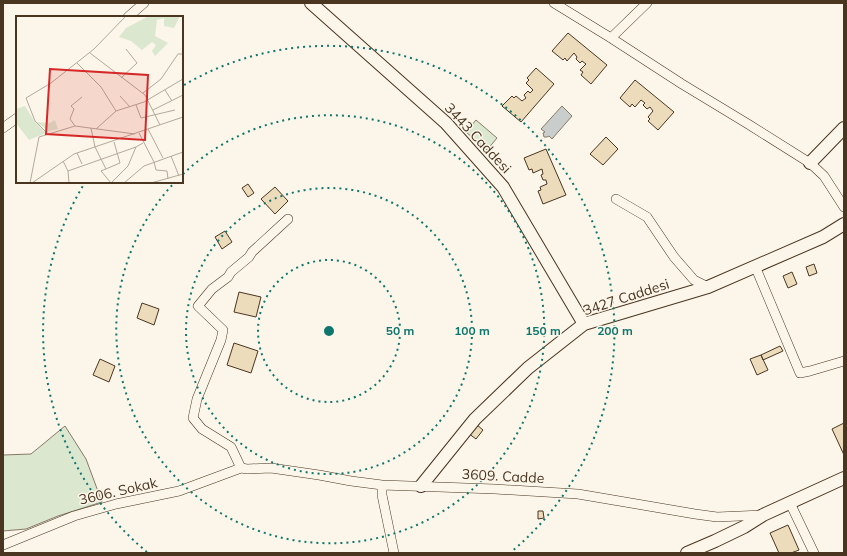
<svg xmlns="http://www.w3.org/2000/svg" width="847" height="556" viewBox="0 0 847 556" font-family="Mulish,sans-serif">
<rect width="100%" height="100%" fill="#fbf6e9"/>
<path fill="#dce7d0" stroke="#887966" d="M 476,120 L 497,138 L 487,150 L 466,132 Z
M 65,426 L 86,459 L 102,502 L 58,516 L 26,529 L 3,531 L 3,455 L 31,454 Z"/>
<path fill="#c9cecd" stroke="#887966" d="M 562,106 L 572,116 L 552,139 L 549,136 L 547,137 L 544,137 L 543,133 L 545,132 L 541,129 Z"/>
<path fill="#ecdcbc" stroke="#4a3520" d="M 568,33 L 607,65 L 591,84 L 581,75 L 583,72 L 580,70 L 586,64 L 582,61 L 580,63 L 576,59 L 577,57 L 574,53 L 567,61 L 565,58 L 563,60 L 552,51 Z
M 536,68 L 554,84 L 521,122 L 502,106 L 512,96 L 514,98 L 516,96 L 522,101 L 526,98 L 524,95 L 528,91 L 530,93 L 533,90 L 526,83 L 529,80 L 527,78 Z
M 635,80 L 674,112 L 658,130 L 648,121 L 650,119 L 648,117 L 653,111 L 650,107 L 647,109 L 643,105 L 645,103 L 641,100 L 635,107 L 632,104 L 630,107 L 620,98 Z
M 606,137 L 618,149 L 603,165 L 590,154 Z
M 546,149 L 566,195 L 543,204 L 538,191 L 541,190 L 540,187 L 547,184 L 546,180 L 543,180 L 541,175 L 543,174 L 542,169 L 533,173 L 532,169 L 529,170 L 524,158 Z
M 248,184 L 254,193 L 248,197 L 242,188 Z
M 275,187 L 288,201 L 275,214 L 261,199 Z
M 225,231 L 232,242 L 222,249 L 215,237 Z
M 814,264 L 817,273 L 809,276 L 806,267 Z
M 792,272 L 797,284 L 788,288 L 783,276 Z
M 239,292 L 261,297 L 256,317 L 234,312 Z
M 142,303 L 159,309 L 154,325 L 137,318 Z
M 234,343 L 258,351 L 251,373 L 227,365 Z
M 780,346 L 783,351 L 763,360 L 761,355 Z
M 761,355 L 768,370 L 757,375 L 750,359 Z
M 100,359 L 115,366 L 109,382 L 93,375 Z
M 844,423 L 844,455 L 832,429 Z
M 476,424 L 483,430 L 476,439 L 468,433 Z
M 538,511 L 543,511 L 544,518 L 538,519 Z
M 788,525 L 799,550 L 791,553 L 779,553 L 770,533 Z"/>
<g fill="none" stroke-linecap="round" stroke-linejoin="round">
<defs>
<path id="street" d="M 554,3 L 611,38 L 682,84 L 748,124 L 810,163 L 824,176 L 844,207
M 128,17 L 144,3
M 611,38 L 647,3
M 3,128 L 17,118
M 616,199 L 647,217 L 674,257 L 694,280 L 708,287
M 755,266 L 800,373 L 810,371 L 844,361
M 241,468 L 231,447 L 202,429 L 193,418 L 197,399 L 221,340 L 223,330 L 198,306 L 212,289 L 228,277 L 231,272 L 249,257 L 252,252 L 288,219
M 382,485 L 382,495 L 394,553
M 790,503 L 814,553
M 3,545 L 74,516 L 116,504 L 179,491 L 241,468 L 247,469 L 271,468 L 319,475 L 351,481 L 382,485 L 495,489 L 578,494 L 695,514 L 717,517 L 763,515"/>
<path id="secondary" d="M 311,3 L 446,123 L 503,187 L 584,324
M 810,163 L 844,128
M 421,486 L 475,419 L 528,368 L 584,324 L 708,287 L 823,237 L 844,224
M 687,553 L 715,541 L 744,527 L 763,515 L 844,478"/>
</defs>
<use href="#street" stroke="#4a3520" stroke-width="10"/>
<use href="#secondary" stroke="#4a3520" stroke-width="14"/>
<use href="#street" stroke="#fbf6e9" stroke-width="9"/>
<use href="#secondary" stroke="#fbf6e9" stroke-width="12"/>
</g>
<g fill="none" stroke="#0f766e" stroke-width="2" stroke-dasharray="2 4">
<circle cx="329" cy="331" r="71"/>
<circle cx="329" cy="331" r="143"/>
<path d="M183 174A214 214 0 1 1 175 182"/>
<path d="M147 552A286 286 0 0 1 84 184M184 85A286 286 0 0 1 511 552"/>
</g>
<g text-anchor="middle" stroke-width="3" stroke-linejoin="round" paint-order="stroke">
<g font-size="14" fill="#4a3520" stroke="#fbf6e9">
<text transform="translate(478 138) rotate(47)" y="5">3443 Caddesi</text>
<text transform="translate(626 297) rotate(-18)" y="5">3427 Caddesi</text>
<text transform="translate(503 476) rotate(3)" y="5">3609. Cadde</text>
<text transform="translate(118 491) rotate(-13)" y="5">3606. Sokak</text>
</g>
</g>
<g transform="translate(16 16)">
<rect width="167" height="167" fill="#fbf6e9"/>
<path d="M 133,0 L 164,0 L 158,12 L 148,10 L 148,2 L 141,4 L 139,20 L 152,27 L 139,40 L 136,35 L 140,29 L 136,26 L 126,34 L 115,25 L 103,21 L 110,12 ZM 9,90 L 19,106 L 30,117 L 13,124 L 0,107 L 0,93 ZM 39,104 L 42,113 L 33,115 L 20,106 L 34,107 Z" fill="#dce7d0"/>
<path fill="none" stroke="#b4a999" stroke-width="1" d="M 74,37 L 129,79 L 144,109M 61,47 L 85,71 L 100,95M 105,62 L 121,47 L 110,33M 149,74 L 156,85M 127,77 L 145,63 L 162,38 L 167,38M 104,80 L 114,91M 120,89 L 125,102 L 159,94M 137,94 L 167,79M 59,110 L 54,103 L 58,93 L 55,90 L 66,81M 75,112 L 79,131 L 90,153M 80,113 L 100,95 L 128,86 L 167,63M 132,113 L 147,142M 31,117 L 19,105 L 10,82 L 35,67 L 78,33 L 110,0M 123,117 L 138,146 L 140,154 L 151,155 L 152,163M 61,137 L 66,148M 155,140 L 163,160M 47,145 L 52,155 L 53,167M 52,155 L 120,131M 14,167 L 23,121 L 59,110 L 119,118M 16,167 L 58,138 L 167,101M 95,167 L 85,155 L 104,147 L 98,126M 95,167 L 112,150 L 120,131 L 127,127M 108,167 L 128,150 L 167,136M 135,167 L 167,158"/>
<path fill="#d62828" fill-opacity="0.15" stroke="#d62828" stroke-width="2" d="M 34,53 L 132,59 L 129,124 L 30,118 Z"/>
<rect width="167" height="167" fill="none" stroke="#4a3520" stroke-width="2"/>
</g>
<circle cx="329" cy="331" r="6" fill="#0f766e" stroke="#fbf6e9" stroke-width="2"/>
<g font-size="12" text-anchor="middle" font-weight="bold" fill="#0f766e" stroke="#fbf6e9" stroke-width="3" stroke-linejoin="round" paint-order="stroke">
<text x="400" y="335">50 m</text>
<text x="472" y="335">100 m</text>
<text x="543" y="335">150 m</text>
<text x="615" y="335">200 m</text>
</g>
<rect width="847" height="556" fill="none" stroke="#4a3520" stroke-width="8"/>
</svg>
